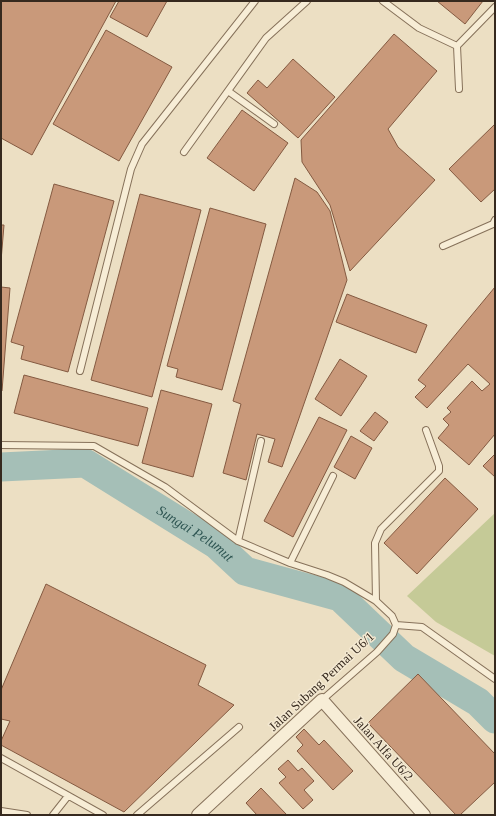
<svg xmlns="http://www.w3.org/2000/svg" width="496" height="816" viewBox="0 0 496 816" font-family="Georgia,serif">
<rect width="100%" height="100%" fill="#ecdfc3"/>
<path fill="#c5ca97" d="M 495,513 L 495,656 L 436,622 L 407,596 Z"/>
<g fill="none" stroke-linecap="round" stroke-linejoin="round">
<path stroke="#a5bfb7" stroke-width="29" id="s1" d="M 1,467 L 85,463 L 217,545 L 245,571 L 340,597 L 404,658 L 478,702 L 495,719"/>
</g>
<path fill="#c9997a" stroke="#845a41" d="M 1,1 L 116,1 L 32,155 L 1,138 Z
M 119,1 L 167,1 L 147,37 L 110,17 Z
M 437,1 L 483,1 L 465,24 Z
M 106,30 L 172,67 L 119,161 L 53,124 Z
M 394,34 L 437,71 L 388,129 L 398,147 L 435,180 L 350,271 L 330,205 L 302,162 L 301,140 Z
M 293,59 L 335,97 L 298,138 L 247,93 L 258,80 L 267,88 Z
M 242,110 L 288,143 L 254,191 L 207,158 Z
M 495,124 L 495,189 L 481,202 L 449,169 Z
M 295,178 L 317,192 L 330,211 L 347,280 L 282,467 L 268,462 L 275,439 L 257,434 L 246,480 L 223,473 L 241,404 L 233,401 Z
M 54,184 L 114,201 L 68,372 L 21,359 L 24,346 L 11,342 Z
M 140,194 L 201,210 L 152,397 L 91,380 Z
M 210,208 L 266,224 L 222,390 L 176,377 L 178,369 L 167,366 Z
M 1,225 L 4,225 L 1,261 Z
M 1,287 L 10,288 L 2,391 L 1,391 Z
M 495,287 L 495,434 L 469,465 L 438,438 L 449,425 L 443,419 L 451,412 L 447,408 L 472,381 L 482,391 L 490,384 L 468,364 L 427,408 L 415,397 L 426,386 L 418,380 Z
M 347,294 L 427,325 L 416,353 L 336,322 Z
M 340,359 L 367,376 L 341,416 L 315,399 Z
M 24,375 L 148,408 L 138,446 L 14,413 Z
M 161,390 L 212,404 L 193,477 L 142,463 Z
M 375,412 L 388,422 L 374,441 L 360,431 Z
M 319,417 L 347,430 L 293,537 L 264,521 Z
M 351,436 L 372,448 L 355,479 L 334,467 Z
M 495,454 L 495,477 L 483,466 Z
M 445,478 L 478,509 L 417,574 L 384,543 Z
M 46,584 L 206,665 L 198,685 L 234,705 L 124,812 L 1,745 L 1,741 L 10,721 L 1,719 L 1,690 Z
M 418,674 L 495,754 L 495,782 L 460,815 L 456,815 L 368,723 Z
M 304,729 L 319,745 L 324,740 L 353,771 L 333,790 L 297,751 L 303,745 L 296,737 Z
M 288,760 L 298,771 L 302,768 L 314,781 L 304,790 L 313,800 L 303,809 L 279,783 L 286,777 L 278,769 Z
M 261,788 L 287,815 L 257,815 L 246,803 Z"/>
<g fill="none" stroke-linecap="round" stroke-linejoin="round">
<defs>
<path id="service" d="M 383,1 L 419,28 L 457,46 L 459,89
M 457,46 L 495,7
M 228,91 L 274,124
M 184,152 L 266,38 L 307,1
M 443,246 L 493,224 L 495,220
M 80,371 L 131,169 L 142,144 L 255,1
M 1,445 L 94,446 L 165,487 L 238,541 L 290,563 L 327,575 L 344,582 L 376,601 L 392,616 L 396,625 L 393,634 L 377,652 L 322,700
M 238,541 L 261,441
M 290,563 L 333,476
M 376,601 L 375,543 L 381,529 L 439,471 L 439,466 L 426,430
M 396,625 L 422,627 L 495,679
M 1,758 L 103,815
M 1,811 L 27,815
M 53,815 L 68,796
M 137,815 L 239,727"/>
<path id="minor" d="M 198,815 L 322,700 L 424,815"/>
</defs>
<use href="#service" stroke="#86715a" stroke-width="8"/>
<use href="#minor" stroke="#86715a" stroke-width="14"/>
<use href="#service" stroke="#f7edd6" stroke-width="6"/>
<use href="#minor" stroke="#f7edd6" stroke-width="12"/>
</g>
<g text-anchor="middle" stroke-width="3" stroke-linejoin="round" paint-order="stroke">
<g font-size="13" fill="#36291e" stroke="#f4e9d2">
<text transform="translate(321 681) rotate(-43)" y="5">Jalan Subang Permai U6/1</text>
<text transform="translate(384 748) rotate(48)" y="5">Jalan Alfa U6/2</text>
</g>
<g font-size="14" font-style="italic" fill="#2e5552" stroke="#f4e9d2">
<text dy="5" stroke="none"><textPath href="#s1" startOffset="215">Sungai Pelumut</textPath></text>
</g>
</g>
<rect width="496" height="816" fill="none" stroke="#36291e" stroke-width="4"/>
</svg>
